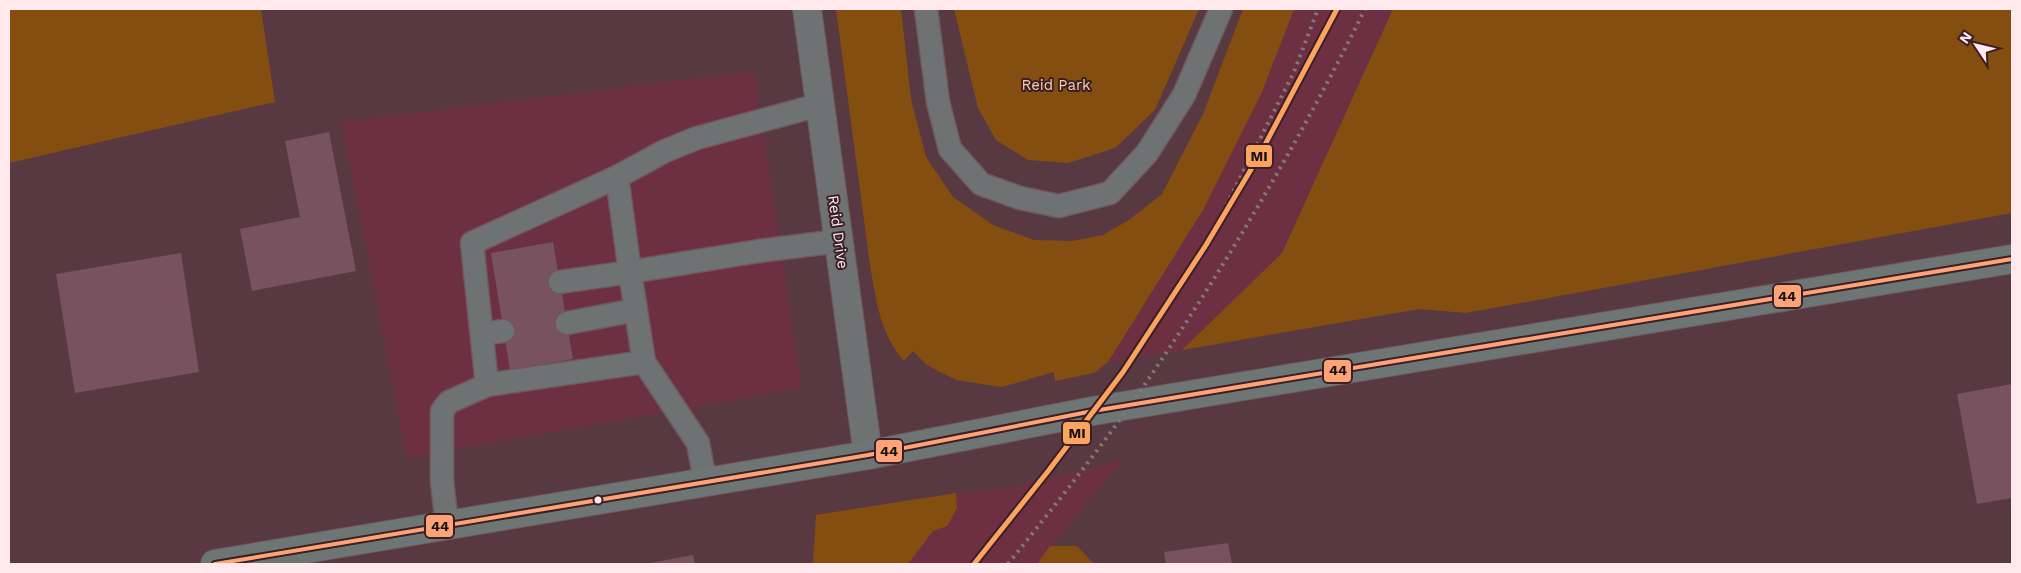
<svg xmlns="http://www.w3.org/2000/svg" width="2021" height="573" viewBox="0 0 2021 573" font-family="'Work Sans',sans-serif">
<rect width="100%" height="100%" fill="#583942"/>
<path fill="#6d3043" d="M 1294,9 L 1393,9 L 1282,253 L 1182,350 L 1108,362 L 1203,210 L 1262,92 Z
M 754,71 L 802,388 L 407,458 L 341,122 Z
M 1124,460 L 1050,546 L 1037,564 L 813,564 L 816,515 L 956,493 L 1009,488 Z"/>
<path fill="#854e11" d="M 9,9 L 261,9 L 275,102 L 9,163 Z
M 836,9 L 901,9 L 911,99 L 926,157 L 953,197 L 993,225 L 1034,240 L 1073,241 L 1103,235 L 1129,220 L 1162,194 L 1203,114 L 1243,9 L 1294,9 L 1262,92 L 1203,210 L 1108,362 L 1094,373 L 1055,381 L 1054,372 L 1002,387 L 956,380 L 927,365 L 913,351 L 904,361 C 880,334 876,299 870,265 Z
M 954,9 L 1199,9 L 1155,110 L 1115,148 L 1068,163 L 1028,160 L 996,140 L 978,108 Z
M 1393,9 L 2012,9 L 2012,213 L 1466,313 L 1419,309 L 1182,350 L 1282,253 Z
M 956,493 L 957,508 L 947,526 L 933,531 L 908,564 L 813,564 L 816,515 Z
M 1050,546 L 1077,546 L 1094,564 L 1037,564 Z"/>
<path fill="#78525f" d="M 329,132 L 356,271 L 252,291 L 240,229 L 300,217 L 285,141 Z
M 553,242 L 573,359 L 510,370 L 491,253 Z
M 181,253 L 199,372 L 75,393 L 56,274 Z
M 2012,384 L 2012,498 L 1977,504 L 1957,394 Z
M 1228,543 L 1232,564 L 1166,564 L 1164,552 Z
M 693,555 L 695,564 L 650,564 L 650,563 Z"/>
<g fill="none" stroke-linecap="round" stroke-linejoin="round">
<defs>
<path id="service" d="M 926,9 L 938,102 L 950,149 L 981,184 L 1020,198 L 1059,206 L 1110,193 L 1147,153 L 1184,95 L 1221,9
M 560,282 L 630,272 L 617,177
M 567,323 L 636,310
M 482,334 L 503,331
M 644,362 L 630,272 L 759,251 L 839,241
M 487,385 L 472,243 L 617,177 L 665,151 L 697,138 L 819,105
M 447,525 L 442,481 L 442,411 L 449,402 L 487,385 L 644,362 L 698,443 L 705,481"/>
<path id="minor" d="M 807,9 L 868,455"/>
<path id="secondary" d="M 215,564 L 868,455 L 1093,411 L 2012,259"/>
</defs>
<use href="#service" stroke="#70585e" stroke-width="25"/>
<use href="#minor" stroke="#70585e" stroke-width="30"/>
<use href="#secondary" stroke="#70585e" stroke-width="30"/>
<use href="#service" stroke="#6f7272" stroke-width="22"/>
<use href="#minor" stroke="#6f7272" stroke-width="28"/>
<use href="#secondary" stroke="#6e7675" stroke-width="28"/>
<path stroke="#82787a" stroke-width="4" stroke-dasharray="2.5 5" stroke-linecap="butt" d="M 1206,245 L 1294,72 L 1318,9
M 1008,564 C 1060,499 1112,434 1158,365 C 1235,250 1304,132 1365,9"/>
<defs>
<path id="bus-1" d="M 215,564 L 868,455 L 1093,411 L 2012,259"/>
</defs>
<use href="#bus-1" stroke="#3a1f26" stroke-width="8"/>
<use href="#bus-1" stroke="#fea277" stroke-width="4"/>
<defs>
<path id="rail-1" d="M 974,564 L 1049,470 L 1123,372 L 1206,245 L 1259,156 L 1337,9"/>
</defs>
<use href="#rail-1" stroke="#3a1f26" stroke-width="9"/>
<use href="#rail-1" stroke="#fca360" stroke-width="5"/>
</g>
<circle fill="#ffe9ed" stroke="#3a1f26" stroke-width="2" cx="598" cy="500" r="4.5"/>
<g text-anchor="middle" stroke-width="4" stroke-linejoin="round" paint-order="stroke">
<g font-size="15" fill="#fecea4" stroke="#3a1f26">
<text x="1056" y="90">Reid Park</text>
</g>
<g font-size="15" fill="#ffe9ed" stroke="#3a1f26">
<text transform="translate(838 232) rotate(82)" y="5">Reid Drive</text>
</g>
</g>
<g stroke="#3a1f26" stroke-width="2">
<rect x="1245" y="144" width="28" height="24" rx="5" fill="#fca360"/>
<rect x="1773" y="284" width="29" height="24" rx="5" fill="#fea277"/>
<rect x="1323" y="359" width="29" height="24" rx="5" fill="#fea277"/>
<rect x="1062" y="421" width="29" height="24" rx="5" fill="#fca360"/>
<rect x="875" y="439" width="28" height="24" rx="5" fill="#fea277"/>
<rect x="425" y="514" width="29" height="24" rx="5" fill="#fea277"/>
</g>
<g font-size="14" text-anchor="middle" font-weight="bold" fill="#111">
<text x="1259" y="161">MI</text>
<text x="1787" y="301">44</text>
<text x="1338" y="375">44</text>
<text x="1077" y="438">MI</text>
<text x="889" y="456">44</text>
<text x="440" y="531">44</text>
</g>
<rect width="2021" height="573" fill="none" stroke="#ffe9ed" stroke-width="20"/>
<g transform="translate(1976 45) rotate(305)" stroke="#3a1f26" stroke-width="4" paint-order="stroke">
<path d="M0-4L9 19L0 12L-9 19Z" fill="#ffe9ed"/>
<text y="-8" font-size="14" font-weight="bold" text-anchor="middle" fill="#ffe9ed">N</text>
</g>
</svg>
